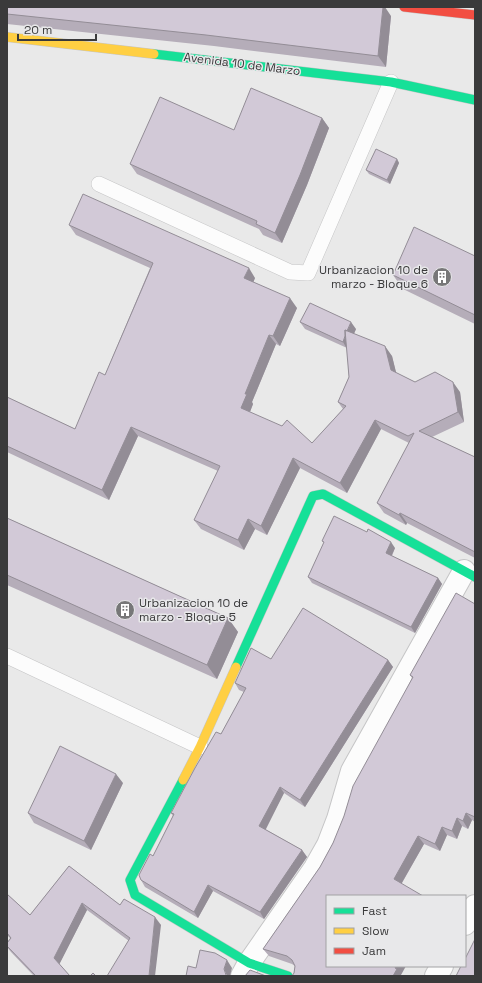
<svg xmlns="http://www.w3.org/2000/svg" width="482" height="983" viewBox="0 0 482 983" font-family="'Space Grotesk',sans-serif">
<rect width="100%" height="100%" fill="#e9e9e9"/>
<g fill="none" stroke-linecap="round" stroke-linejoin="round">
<defs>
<path id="lane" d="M 99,184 L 290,272 L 308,273 L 391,82
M 7,656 L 200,747"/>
<path id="street" d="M 465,924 L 475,906
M 242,976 L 249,963 L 315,868 L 328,845 L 338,819 L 352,771 L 464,571
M 436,976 L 442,966"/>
<path id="fast" d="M 154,54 L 391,82 L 475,100
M 236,667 L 313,496 L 323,494 L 475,577
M 183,780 L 130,880 L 135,895 L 249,963 L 288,976"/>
<path id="slow" d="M 7,37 L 154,54
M 183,780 L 200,747 L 236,667"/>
<path id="jam" d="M 404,7 L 475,15"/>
</defs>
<use href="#lane" stroke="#c5c5c6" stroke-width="16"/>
<use href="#street" stroke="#c5c5c6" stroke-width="24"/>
<use href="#fast" stroke="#c5c5c6" stroke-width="10"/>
<use href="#slow" stroke="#c5c5c6" stroke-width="10"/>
<use href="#jam" stroke="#c5c5c6" stroke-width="10"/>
<use href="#lane" stroke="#fcfcfc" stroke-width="15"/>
<use href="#street" stroke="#fcfcfc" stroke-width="22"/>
<use href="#fast" stroke="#16e098" stroke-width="9"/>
<use href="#slow" stroke="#ffcf43" stroke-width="9"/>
<use href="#jam" stroke="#f24e42" stroke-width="9"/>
</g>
<path fill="#b5adb9" d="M 7,7 L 391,16 L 386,67 L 214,46 L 7,24 Z
M 322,118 L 329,128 L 307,185 L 282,243 L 263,235 L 259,229 L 137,174 L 130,164 L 234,130 Z
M 397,159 L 399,163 L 390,184 L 369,174 L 366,170 Z
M 69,225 L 255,278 L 253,282 L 297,308 L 280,346 L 276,344 L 252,402 L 253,404 L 250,412 L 312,443 L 343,409 L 338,402 L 349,377 L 347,348 L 305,329 L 300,322 L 356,329 L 354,334 L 392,356 L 396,373 L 415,382 L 460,392 L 464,422 L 432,437 L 475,457 L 475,558 L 407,523 L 406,525 L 384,513 L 377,503 L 409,443 L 381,429 L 347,493 L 300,468 L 267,535 L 255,529 L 244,550 L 201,529 L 194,520 L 218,471 L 138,436 L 109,500 L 7,452 L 7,397 L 75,429 L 105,375 L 150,268 L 76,235 Z
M 475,256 L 475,324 L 403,289 L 393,275 Z
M 7,518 L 228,618 L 238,632 L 217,679 L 7,585 Z
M 322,541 L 395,548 L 392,556 L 438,578 L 442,584 L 415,633 L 312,583 L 308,577 L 324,543 Z
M 475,604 L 475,822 L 472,820 L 468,829 L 462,826 L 457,839 L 447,835 L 440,851 L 424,844 L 402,883 L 401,975 L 294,973 L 295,966 L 292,964 L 269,956 L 263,949 L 320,867 L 333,843 L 412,678 L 410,675 Z
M 271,659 L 388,660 L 393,667 L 305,807 L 284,793 L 265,829 L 302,850 L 307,857 L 264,919 L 213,891 L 198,918 L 145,887 L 141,880 L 173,816 L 171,813 L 221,734 L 244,692 L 239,690 L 235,683 Z
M 123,783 L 91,850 L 34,823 L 28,813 Z
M 69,866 L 120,905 L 161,925 L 129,941 L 87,910 L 59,964 L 70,976 L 34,976 L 11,952 L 7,947 L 7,943 L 10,938 L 7,935 L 7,894 L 30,915 Z"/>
<path fill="#938d96" d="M 383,7 L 385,7 L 391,16 L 386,67 L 378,56 Z
M 322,118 L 329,128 L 307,185 L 282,243 L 275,233 Z
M 397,159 L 399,163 L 390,184 L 387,180 Z
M 249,268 L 255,278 L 251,288 L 244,278 Z
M 290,298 L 297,308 L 280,346 L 273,336 Z
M 351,322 L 356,329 L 347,349 L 343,342 Z
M 269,335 L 276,344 L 252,402 L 253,404 L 248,417 L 241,408 L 245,394 Z
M 385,346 L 392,356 L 398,380 L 391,370 Z
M 453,382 L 460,392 L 464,422 L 458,412 Z
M 375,420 L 381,429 L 347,493 L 340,483 Z
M 131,427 L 138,436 L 109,500 L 102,490 Z
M 293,458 L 300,468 L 267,535 L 261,526 Z
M 400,513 L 407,523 L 406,525 L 399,515 Z
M 248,519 L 255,529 L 244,550 L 238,540 Z
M 391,542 L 395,548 L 390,559 L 386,553 Z
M 438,578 L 442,584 L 415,633 L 411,627 Z
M 228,618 L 238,632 L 217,679 L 207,665 Z
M 388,660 L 393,667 L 305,807 L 300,800 Z
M 116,774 L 123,783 L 91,850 L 84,841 Z
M 280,787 L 284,793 L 264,833 L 259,826 Z
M 466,813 L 472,820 L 468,829 L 463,821 Z
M 457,818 L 462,826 L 457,839 L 452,831 Z
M 442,827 L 447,835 L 440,851 L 435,844 Z
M 418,836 L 424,844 L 400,886 L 394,879 Z
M 302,850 L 307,857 L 264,919 L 260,912 Z
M 208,885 L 213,891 L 198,918 L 194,912 Z
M 82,903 L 87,910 L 59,965 L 54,958 Z
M 155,917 L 161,925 L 155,976 L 149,976 Z
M 227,960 L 232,968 L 230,976 L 227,976 L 224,969 Z
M 396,966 L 406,966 L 401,975 L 401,976 L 393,976 L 395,968 Z"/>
<path fill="#d2c9d7" stroke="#938d96" d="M 7,7 L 383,7 L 378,56 L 206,35 L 7,14 Z
M 251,88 L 322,118 L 300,175 L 275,233 L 256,224 L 257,221 L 130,164 L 160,97 L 234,130 Z
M 376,149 L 397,159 L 387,180 L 366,170 Z
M 83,194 L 249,268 L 244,278 L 290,298 L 273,336 L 269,335 L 245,394 L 247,394 L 241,408 L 282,426 L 287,420 L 312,443 L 346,406 L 338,402 L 349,377 L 345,330 L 385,346 L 391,370 L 415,382 L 435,372 L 453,382 L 458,412 L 419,431 L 475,457 L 475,552 L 400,513 L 399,515 L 377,503 L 414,433 L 408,436 L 375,420 L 340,483 L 293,458 L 261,526 L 248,519 L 238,540 L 194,520 L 220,466 L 131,427 L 102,490 L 7,446 L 7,397 L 75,429 L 99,372 L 105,375 L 153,263 L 69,225 Z
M 414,227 L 475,256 L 475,315 L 393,275 Z
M 310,303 L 351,322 L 347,331 L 345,330 L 345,336 L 343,342 L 300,322 Z
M 334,516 L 367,532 L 368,529 L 391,542 L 386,553 L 438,578 L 411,627 L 308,577 L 324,542 L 322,541 Z
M 7,518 L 228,618 L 207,665 L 7,575 Z
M 456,593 L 475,604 L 475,817 L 466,813 L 463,821 L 457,818 L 452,831 L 442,827 L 435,844 L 418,836 L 394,879 L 423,896 L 327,896 L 327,966 L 396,966 L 395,968 L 397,969 L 393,976 L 292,976 L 294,973 L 295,966 L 292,960 L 287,956 L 263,949 L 320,867 L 333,843 L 344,816 L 353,786 L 413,677 L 410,675 Z
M 303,608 L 388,660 L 300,800 L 280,787 L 259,826 L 302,850 L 260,912 L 208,885 L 194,912 L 141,880 L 139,875 L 150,854 L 153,856 L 174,814 L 171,813 L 195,768 L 216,732 L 221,734 L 246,688 L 235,683 L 251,648 L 271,659 Z
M 60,746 L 116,774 L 84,841 L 28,813 Z
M 69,866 L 120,905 L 124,899 L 155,917 L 149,976 L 107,976 L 130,938 L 82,903 L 54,958 L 70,976 L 36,976 L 7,946 L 7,943 L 11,938 L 7,933 L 7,894 L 30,915 Z
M 475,939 L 475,976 L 456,976 L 461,966 L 465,966 L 465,959 Z
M 200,950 L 215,953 L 227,960 L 224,969 L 226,975 L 227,976 L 186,976 L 188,966 L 196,968 Z
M 250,970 L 266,976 L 245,976 Z
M 93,973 L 96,976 L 90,976 Z"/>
<defs>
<symbol id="building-disc" viewBox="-11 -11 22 22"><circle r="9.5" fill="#777778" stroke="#e8e8ea"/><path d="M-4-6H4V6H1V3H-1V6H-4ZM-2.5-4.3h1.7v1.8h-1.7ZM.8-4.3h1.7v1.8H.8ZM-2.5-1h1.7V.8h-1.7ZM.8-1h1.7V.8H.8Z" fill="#fff"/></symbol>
</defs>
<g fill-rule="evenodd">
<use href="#building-disc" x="431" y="266" width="22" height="22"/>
<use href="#building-disc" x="114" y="599" width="22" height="22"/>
</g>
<g text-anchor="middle" stroke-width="3" stroke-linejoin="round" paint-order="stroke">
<g font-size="12" fill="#3a3a3b" stroke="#e8e8ea">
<text transform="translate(242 64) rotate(7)" y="4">Avenida 10 de Marzo</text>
</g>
<g font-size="12" fill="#3a3a3b" stroke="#e8e8ea" text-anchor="end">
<text x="428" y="274">Urbanizacion 10 de<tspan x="428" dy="14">marzo - Bloque 6</tspan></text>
<text x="139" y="607" text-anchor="start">Urbanizacion 10 de<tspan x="139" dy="14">marzo - Bloque 5</tspan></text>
</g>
</g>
<rect width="482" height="983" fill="none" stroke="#3a3a3b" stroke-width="16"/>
<rect x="326" y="895" width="140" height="72" fill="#e8e8ea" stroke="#a2a2a4"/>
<rect x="334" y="908" width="20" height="6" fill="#16e098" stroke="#a2a2a4"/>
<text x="362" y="915" font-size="12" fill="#3a3a3b">Fast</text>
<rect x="334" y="928" width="20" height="6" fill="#ffcf43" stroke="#a2a2a4"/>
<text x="362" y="935" font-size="12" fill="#3a3a3b">Slow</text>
<rect x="334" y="948" width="20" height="6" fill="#f24e42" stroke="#a2a2a4"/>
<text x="362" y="955" font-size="12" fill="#3a3a3b">Jam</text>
<path d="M18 34v6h78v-6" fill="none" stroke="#3a3a3b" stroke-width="2"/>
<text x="24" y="34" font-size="12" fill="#3a3a3b" stroke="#e8e8ea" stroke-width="3" paint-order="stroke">20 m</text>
</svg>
